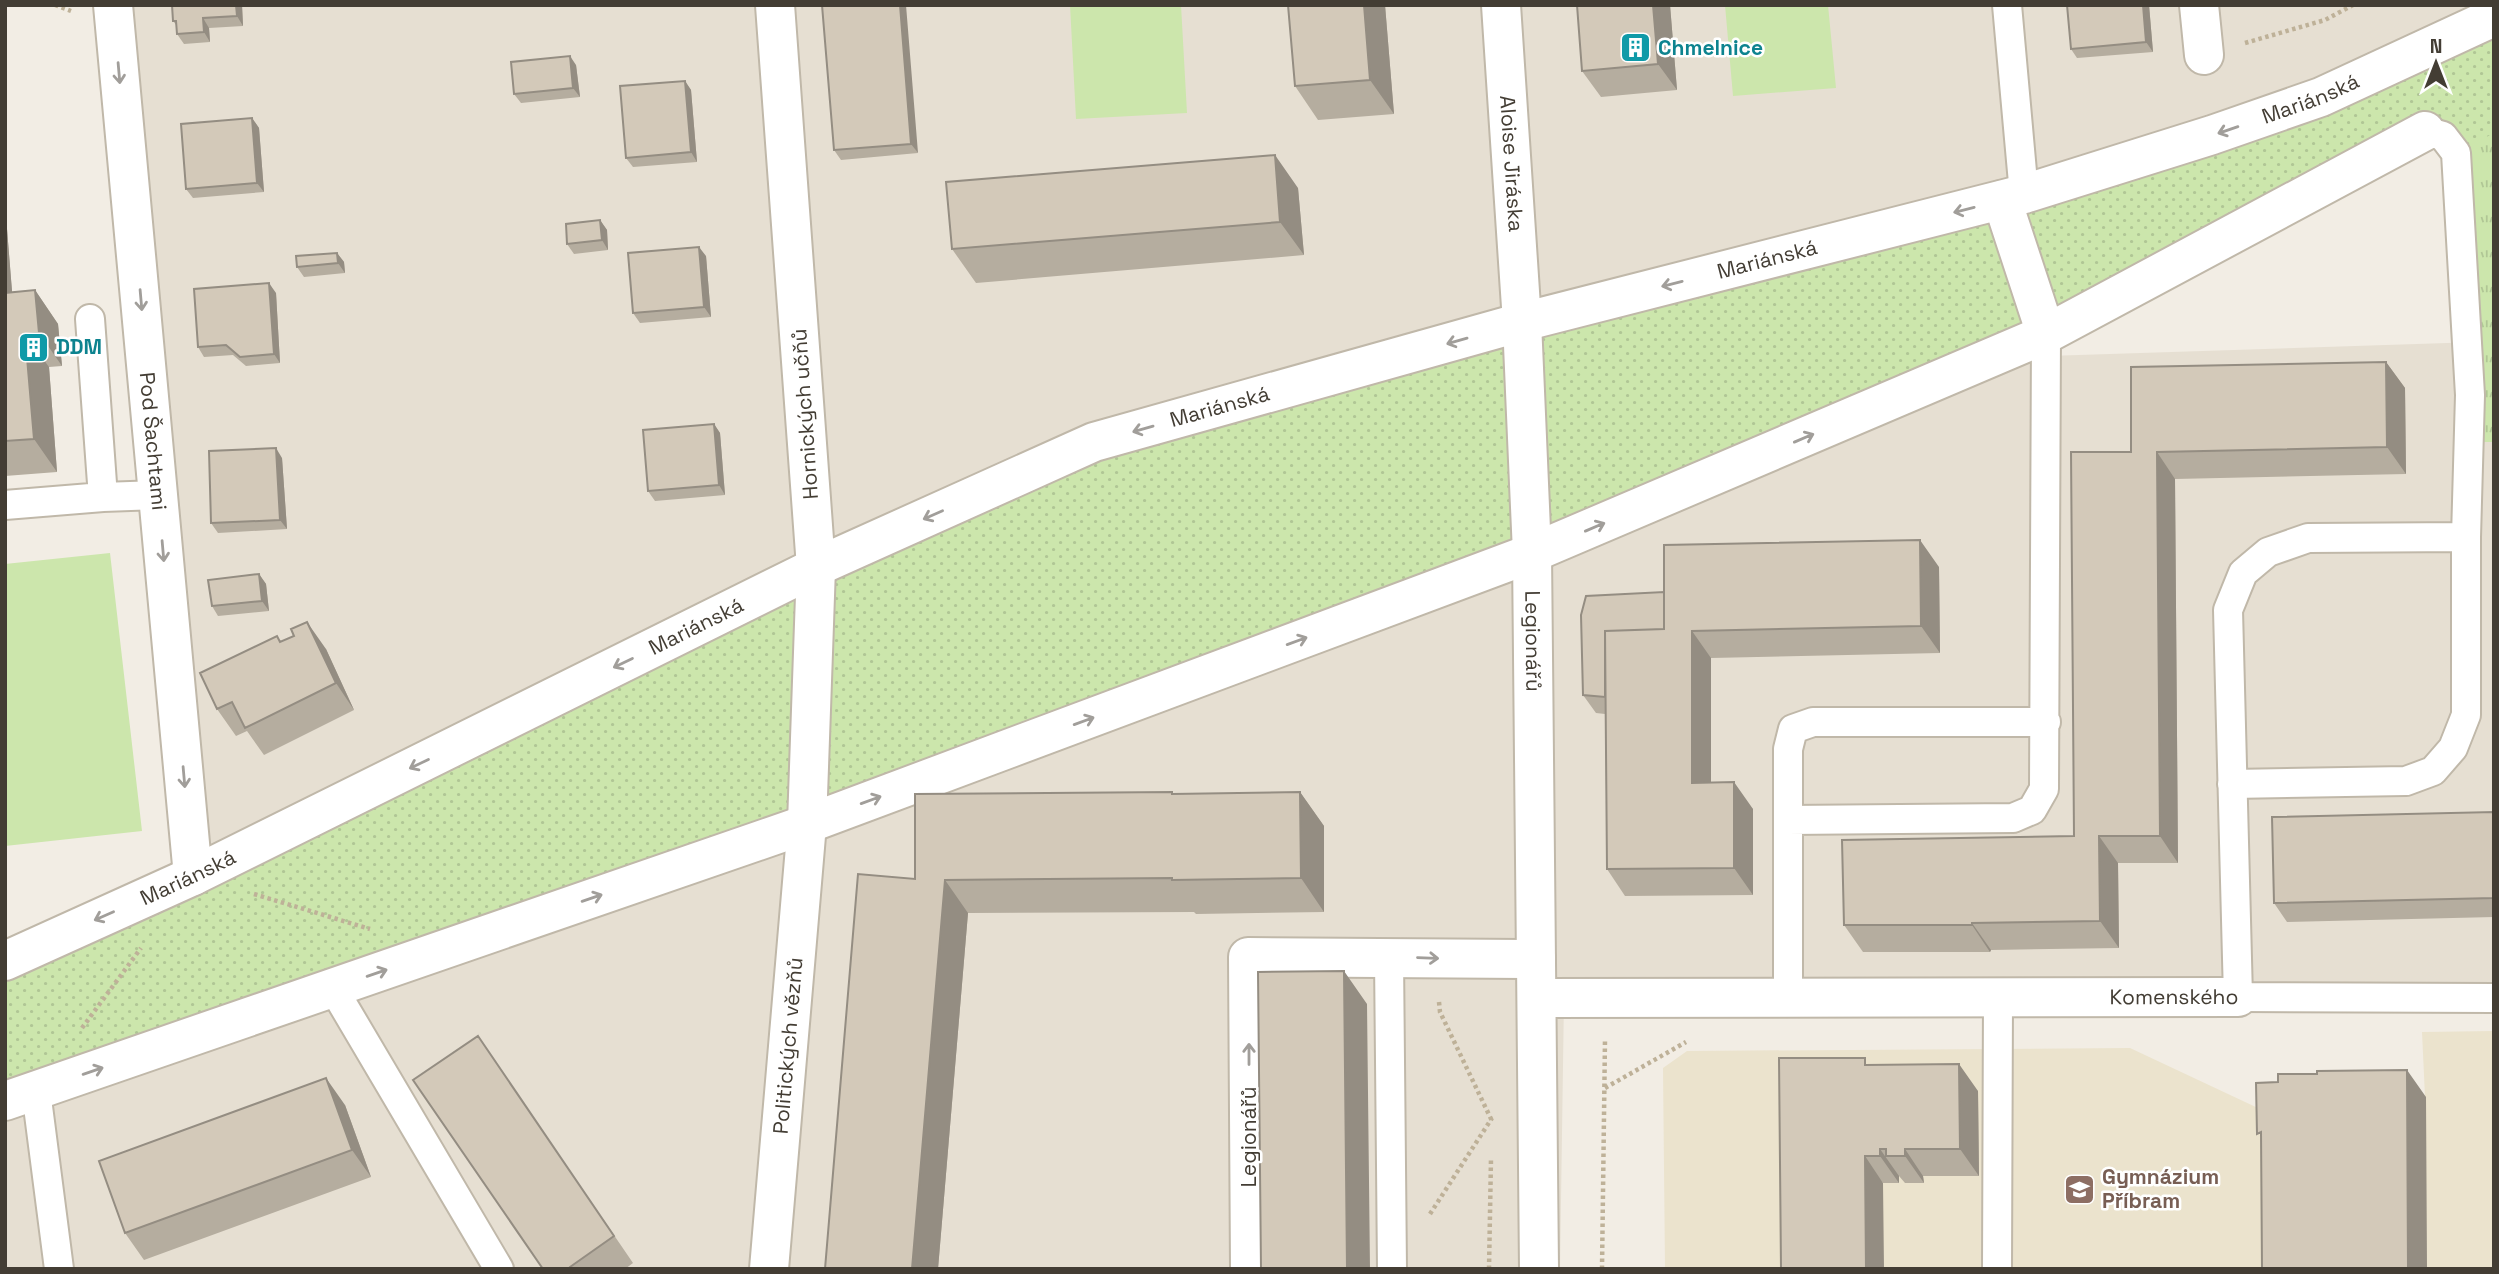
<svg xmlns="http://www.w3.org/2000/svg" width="2499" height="1274" viewBox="0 0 2499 1274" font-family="'Space Grotesk',sans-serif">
<defs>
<pattern id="grass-dots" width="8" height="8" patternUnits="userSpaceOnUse" patternTransform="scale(1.75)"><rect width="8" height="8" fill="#cce6ac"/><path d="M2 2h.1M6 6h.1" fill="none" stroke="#b0c695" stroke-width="1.8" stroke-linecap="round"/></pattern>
<pattern id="park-tufts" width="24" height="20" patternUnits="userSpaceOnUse" patternTransform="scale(1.75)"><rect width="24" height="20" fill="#cce6ac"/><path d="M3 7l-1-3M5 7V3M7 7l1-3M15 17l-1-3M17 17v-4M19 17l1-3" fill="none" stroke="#b0c695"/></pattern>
</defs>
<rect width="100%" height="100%" fill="#f2ede4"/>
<path fill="#e6dfd2" d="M 127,5 L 2494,5 L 2494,13 L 202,862 Z
M 2478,342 L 2494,441 L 2494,992 L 1564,998 L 1560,1269 L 5,1269 L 5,1085 L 1957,359 Z"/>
<path fill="#ebe3cd" d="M 2494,1031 L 2494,1269 L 1665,1269 L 1663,1068 L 1687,1051 L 2130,1048 L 2260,1109 L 2425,1097 L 2422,1032 Z"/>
<path fill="url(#grass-dots)" d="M 2494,17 L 2494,442 L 2470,442 L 2443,136 L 2046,334 L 1532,553 L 5,1101 L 5,961 L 1094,442 L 2002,200 Z"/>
<path fill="url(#park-tufts)" d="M 2494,133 L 2494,442 L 2470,442 L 2456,153 Z"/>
<path fill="#cce6ac" d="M 1070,5 L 1181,5 L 1187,113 L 1076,119 Z
M 1725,5 L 1828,5 L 1836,88 L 1733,96 Z
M 110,553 L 142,831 L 5,846 L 5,564 Z"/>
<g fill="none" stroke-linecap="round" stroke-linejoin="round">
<defs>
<path id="service" d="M 2007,5 L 2024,194
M 90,319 L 103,497 L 158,495
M 5,505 L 103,497
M 2466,537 L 2308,538 L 2268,552 L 2243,573 L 2228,610 L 2238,997 L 2494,998
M 2232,784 L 2406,781 L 2433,771 L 2453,748 L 2466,715 L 2466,537 L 2470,395 L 2456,153 L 2443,136 L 2425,131
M 1788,820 L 1788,749 L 1793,729 L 1813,722 L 2046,722
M 1389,957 L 1392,1269
M 333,988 L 499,1269
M 1788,998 L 1788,820 L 2013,818 L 2032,810 L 2044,789 L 2046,334
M 36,1091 L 59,1269
M 1997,1269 L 1998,998"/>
<g id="minor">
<path id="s1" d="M 113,5 L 193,876"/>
<path id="s2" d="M 1501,5 L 1522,322 L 1532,553 L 1539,1269"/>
<path d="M 2199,5 L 2204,55"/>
<path d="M 2002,200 L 2046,334"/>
<path id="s3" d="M 5,961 L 193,876 L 816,567 L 1094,442 L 1522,322 L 2024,194 L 2212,135 L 2321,97 L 2494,17"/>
<path id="s4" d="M 1537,998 L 2238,997"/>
<path d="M 5,1101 L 807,824 L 1532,553 L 2046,334 L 2425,131"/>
<path id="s5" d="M 769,1269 L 807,824 L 816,567 L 775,5"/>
<path d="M 1250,1269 L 1248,957 L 1536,959"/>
</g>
</defs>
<use href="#service" stroke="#c0b8a9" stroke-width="32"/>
<use href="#minor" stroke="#c0b8a9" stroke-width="42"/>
<path stroke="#beb198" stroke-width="4.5" stroke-dasharray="3.5 3.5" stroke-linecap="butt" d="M 55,5 L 71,11
M 2245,43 L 2325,20 L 2353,5
M 254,894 L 370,929
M 1439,1002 L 1440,1012 L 1492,1121
M 82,1028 L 141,948
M 1605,1088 L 1686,1042
M 1430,1214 L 1492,1118
M 1489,1269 L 1491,1158
M 1602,1269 L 1605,1039"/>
<use href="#service" stroke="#fff" stroke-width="28"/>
<use href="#minor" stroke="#fff" stroke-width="38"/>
</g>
<path fill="#b5ad9f" d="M 242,5 L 243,26 L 209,28 L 210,42 L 184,44 L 177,34 L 177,26 L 173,21 Z
M 822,5 L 918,153 L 841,160 L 834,150 Z
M 1385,5 L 1394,114 L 1318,120 L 1295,86 Z
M 1670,5 L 1677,90 L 1601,97 L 1582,71 Z
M 2067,5 L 2149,5 L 2153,52 L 2077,58 L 2071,49 Z
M 576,65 L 580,97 L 521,103 L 514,94 Z
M 685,81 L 691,90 L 697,162 L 633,167 L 626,158 Z
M 252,118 L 259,128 L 264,192 L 193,198 L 186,189 Z
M 1298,188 L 1304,255 L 976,283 L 952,249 Z
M 5,204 L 12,292 L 35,290 L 58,324 L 62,366 L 49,367 L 57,472 L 5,476 Z
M 600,220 L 607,230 L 608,250 L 574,254 L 567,244 Z
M 337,253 L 344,262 L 345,273 L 304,277 L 297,267 Z
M 706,256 L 711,317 L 640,323 L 633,313 Z
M 276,293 L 280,363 L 246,366 L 233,355 L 204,357 L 198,347 Z
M 2386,362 L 2405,388 L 2406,474 L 2175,479 L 2178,863 L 2118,863 L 2119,948 L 1991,950 L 1990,952 L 1863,952 L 1844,925 L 2074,836 L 2131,452 Z
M 714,424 L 720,433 L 725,495 L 655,501 L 648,491 Z
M 282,458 L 287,529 L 218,533 L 211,523 Z
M 1939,567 L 1940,653 L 1711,658 L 1711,783 L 1753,809 L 1753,895 L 1625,896 L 1607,869 L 1605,714 L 1596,713 L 1583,695 L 1664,592 Z
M 259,574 L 266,584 L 269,611 L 218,616 L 212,606 Z
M 277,636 L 281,642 L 326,649 L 354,710 L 264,755 L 247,731 L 236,736 L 217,709 Z
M 1172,792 L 1174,794 L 1300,792 L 1324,826 L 1324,912 L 1196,914 L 1194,912 L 968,913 L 938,1269 L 825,1269 L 915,879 Z
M 2494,812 L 2494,917 L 2287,922 L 2274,903 Z
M 478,1036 L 633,1263 L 625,1269 L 543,1269 Z
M 1779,1058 L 1870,1065 L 1978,1091 L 1979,1176 L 1923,1176 L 1924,1183 L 1905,1183 L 1899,1176 L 1899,1183 L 1883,1183 Z
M 345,1105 L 371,1177 L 144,1260 L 125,1233 Z"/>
<path fill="#948d82" d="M 236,5 L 242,5 L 243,26 L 237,16 Z
M 900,5 L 906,5 L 918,153 L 911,144 Z
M 1364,5 L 1385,5 L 1394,114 L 1370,80 Z
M 1653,5 L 1670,5 L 1677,90 L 1658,64 Z
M 2143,5 L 2149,5 L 2153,52 L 2146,42 Z
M 203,18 L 209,28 L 210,42 L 204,32 Z
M 570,56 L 576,65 L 580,97 L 573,88 Z
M 685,81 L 691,90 L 697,162 L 691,152 Z
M 252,118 L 259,128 L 264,192 L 257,183 Z
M 1275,155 L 1298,188 L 1304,255 L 1280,222 Z
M 5,204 L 15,328 L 5,313 Z
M 600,220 L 607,230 L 608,250 L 602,240 Z
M 699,247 L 706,256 L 711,317 L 704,307 Z
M 337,253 L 344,262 L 345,273 L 338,263 Z
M 269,283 L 276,293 L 280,363 L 274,354 Z
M 35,290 L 58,324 L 62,366 L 39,333 Z
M 25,334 L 49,367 L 57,472 L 34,439 Z
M 2386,362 L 2405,388 L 2406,474 L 2387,447 Z
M 714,424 L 720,433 L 725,495 L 719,485 Z
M 276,448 L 282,458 L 287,529 L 280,520 Z
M 2157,452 L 2175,479 L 2178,863 L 2160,836 Z
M 1920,540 L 1939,567 L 1940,653 L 1921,626 Z
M 259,574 L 266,584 L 269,611 L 262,601 Z
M 307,622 L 326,649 L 354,710 L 336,683 Z
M 1692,631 L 1711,658 L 1711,810 L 1692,783 Z
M 1734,782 L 1753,809 L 1753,895 L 1734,868 Z
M 1300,792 L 1324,826 L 1324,912 L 1301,878 Z
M 2099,836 L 2118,863 L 2119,948 L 2100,921 Z
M 945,880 L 968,913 L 938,1269 L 912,1269 Z
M 1972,923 L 1991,950 L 1990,952 L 1972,925 Z
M 1344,971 L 1367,1004 L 1370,1269 L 1347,1269 Z
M 1959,1064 L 1978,1091 L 1979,1176 L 1960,1149 Z
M 2407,1070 L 2426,1097 L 2427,1269 L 2408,1269 Z
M 326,1078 L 345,1105 L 371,1177 L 352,1150 Z
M 1880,1149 L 1899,1176 L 1899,1183 L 1880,1156 Z
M 1905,1149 L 1923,1176 L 1924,1183 L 1905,1156 Z
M 1865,1156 L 1883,1183 L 1884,1269 L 1866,1269 Z"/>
<path fill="#d3c9b9" stroke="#948d82" stroke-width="2" d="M 172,5 L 236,5 L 237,16 L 203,18 L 204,32 L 177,34 L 176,21 L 173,21 Z
M 822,5 L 900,5 L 911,144 L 834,150 Z
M 1288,5 L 1364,5 L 1370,80 L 1295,86 Z
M 1577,5 L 1653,5 L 1658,64 L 1582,71 Z
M 2067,5 L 2143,5 L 2146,42 L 2071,49 Z
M 570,56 L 573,88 L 514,94 L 511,62 Z
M 685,81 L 691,152 L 626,158 L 620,86 Z
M 252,118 L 257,183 L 186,189 L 181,124 Z
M 1275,155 L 1280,222 L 952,249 L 946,182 Z
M 600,220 L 602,240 L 567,244 L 566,224 Z
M 699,247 L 704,307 L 633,313 L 628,253 Z
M 337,253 L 338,263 L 297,267 L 296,256 Z
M 269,283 L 274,354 L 240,357 L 226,345 L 198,347 L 194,289 Z
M 35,290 L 39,333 L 25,334 L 34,439 L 5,441 L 5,293 Z
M 2386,362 L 2387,447 L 2157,452 L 2160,836 L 2099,836 L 2100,921 L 1972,923 L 1972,925 L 1844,925 L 1842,840 L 2074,836 L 2071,452 L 2131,452 L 2131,367 Z
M 714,424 L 719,485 L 648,491 L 643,430 Z
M 276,448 L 280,520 L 211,523 L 209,451 Z
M 1920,540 L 1921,626 L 1692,631 L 1692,783 L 1734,782 L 1734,868 L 1607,869 L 1605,631 L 1664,629 L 1664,545 Z
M 259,574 L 262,601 L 212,606 L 208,580 Z
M 1664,592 L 1664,629 L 1605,631 L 1605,697 L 1583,695 L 1581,615 L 1586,596 Z
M 307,622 L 336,683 L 245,728 L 232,702 L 217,709 L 200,673 L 277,636 L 280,642 L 294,636 L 291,629 Z
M 1172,792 L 1172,794 L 1300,792 L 1301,878 L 1172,880 L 1172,878 L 945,880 L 912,1269 L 825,1269 L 858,874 L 915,879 L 915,794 Z
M 2494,812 L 2494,898 L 2274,903 L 2272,817 Z
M 1344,971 L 1347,1269 L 1261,1269 L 1258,972 Z
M 478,1036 L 614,1236 L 570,1267 L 571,1269 L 543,1269 L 413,1080 Z
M 1779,1058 L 1865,1058 L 1865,1065 L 1959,1064 L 1960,1149 L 1905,1149 L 1905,1156 L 1886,1156 L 1886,1149 L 1880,1149 L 1880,1156 L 1865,1156 L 1866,1269 L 1781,1269 Z
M 2407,1070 L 2408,1269 L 2262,1269 L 2261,1132 L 2257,1134 L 2256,1083 L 2278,1082 L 2278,1074 L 2317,1074 L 2317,1071 Z
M 326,1078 L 352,1150 L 125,1233 L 99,1161 Z"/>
<defs><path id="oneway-shaft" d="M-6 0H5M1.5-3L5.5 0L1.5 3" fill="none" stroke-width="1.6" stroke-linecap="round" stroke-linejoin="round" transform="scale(1.75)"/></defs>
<g stroke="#a19e9a">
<use href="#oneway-shaft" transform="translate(119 73) rotate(85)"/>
<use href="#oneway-shaft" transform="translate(2228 130) rotate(161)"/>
<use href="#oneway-shaft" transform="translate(1964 210) rotate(166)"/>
<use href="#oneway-shaft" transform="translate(1672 284) rotate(166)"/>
<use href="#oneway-shaft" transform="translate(141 300) rotate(85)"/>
<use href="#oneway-shaft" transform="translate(1457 341) rotate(164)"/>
<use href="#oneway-shaft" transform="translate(1143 429) rotate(164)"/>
<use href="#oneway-shaft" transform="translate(1804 438) rotate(-23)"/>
<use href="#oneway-shaft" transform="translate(933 515) rotate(156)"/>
<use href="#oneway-shaft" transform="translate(1595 527) rotate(-23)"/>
<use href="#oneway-shaft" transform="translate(163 551) rotate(85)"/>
<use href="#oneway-shaft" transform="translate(1297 641) rotate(-20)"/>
<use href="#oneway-shaft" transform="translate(623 663) rotate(154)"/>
<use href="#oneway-shaft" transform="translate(1084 721) rotate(-20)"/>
<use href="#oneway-shaft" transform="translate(419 764) rotate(154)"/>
<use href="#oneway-shaft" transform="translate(184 777) rotate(85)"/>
<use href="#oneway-shaft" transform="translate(871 800) rotate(-20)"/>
<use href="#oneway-shaft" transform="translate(592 898) rotate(-19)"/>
<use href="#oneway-shaft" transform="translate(104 916) rotate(156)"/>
<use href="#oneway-shaft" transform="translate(1428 958) rotate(2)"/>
<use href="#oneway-shaft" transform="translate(377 973) rotate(-19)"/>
<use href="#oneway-shaft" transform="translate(1249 1054) rotate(-90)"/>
<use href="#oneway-shaft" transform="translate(93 1071) rotate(-19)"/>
</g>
<defs>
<symbol id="building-square" viewBox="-11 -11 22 22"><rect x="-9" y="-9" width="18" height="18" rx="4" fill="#0f9aa8" stroke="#fff"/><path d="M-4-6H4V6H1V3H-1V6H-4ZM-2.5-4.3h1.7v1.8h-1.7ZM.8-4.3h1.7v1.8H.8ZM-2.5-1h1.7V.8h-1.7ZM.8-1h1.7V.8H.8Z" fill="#fff"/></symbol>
<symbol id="school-square" viewBox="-11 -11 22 22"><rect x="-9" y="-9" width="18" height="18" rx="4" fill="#8d6e63" stroke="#fff"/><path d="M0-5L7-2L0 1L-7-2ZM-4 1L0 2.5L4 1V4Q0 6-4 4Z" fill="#fff"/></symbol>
</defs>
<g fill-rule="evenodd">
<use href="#building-square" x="1618" y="30" width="35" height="35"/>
<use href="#building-square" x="16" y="330" width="35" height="35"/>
<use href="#school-square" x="2062" y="1172" width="35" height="35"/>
</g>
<g text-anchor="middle" stroke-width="5" stroke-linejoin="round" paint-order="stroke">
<g font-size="21" font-weight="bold" fill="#0d838f" stroke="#fff" text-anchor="start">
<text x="1658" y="55">Chmelnice</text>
<text x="56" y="354">DDM</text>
</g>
<g font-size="21" fill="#433d34" stroke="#fff">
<text dy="7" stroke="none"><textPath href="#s3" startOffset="2471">Mariánská</textPath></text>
<text dy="7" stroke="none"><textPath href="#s2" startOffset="159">Aloise Jiráska</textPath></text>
<text dy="7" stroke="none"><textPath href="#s3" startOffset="1904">Mariánská</textPath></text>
<text dy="7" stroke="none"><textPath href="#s3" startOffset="1337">Mariánská</textPath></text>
<text transform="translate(805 414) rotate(-94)" y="7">Hornických učňů</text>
<text dy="7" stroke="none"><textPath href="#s1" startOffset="438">Pod Šachtami</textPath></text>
<text dy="7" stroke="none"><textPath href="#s3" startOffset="768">Mariánská</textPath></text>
<text dy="7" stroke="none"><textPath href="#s2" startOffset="637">Legionářů</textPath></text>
<text dy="7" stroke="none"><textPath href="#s3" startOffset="201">Mariánská</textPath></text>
<text dy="7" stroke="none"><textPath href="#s4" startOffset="637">Komenského</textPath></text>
<text dy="7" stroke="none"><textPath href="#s5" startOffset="224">Politických vězňů</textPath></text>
<text transform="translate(1249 1137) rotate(-90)" y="7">Legionářů</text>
</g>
<g font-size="21" font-weight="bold" fill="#785e54" stroke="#fff" text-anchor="start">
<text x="2102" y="1184">Gymnázium<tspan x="2102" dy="24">Příbram</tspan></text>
</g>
</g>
<rect width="2499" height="1274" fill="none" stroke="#433d34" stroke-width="14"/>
<g transform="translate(2436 63)" stroke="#ffffff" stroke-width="5" paint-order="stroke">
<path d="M0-5L12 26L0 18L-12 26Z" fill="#433d34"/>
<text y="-10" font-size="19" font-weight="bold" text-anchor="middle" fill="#433d34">N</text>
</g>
</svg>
